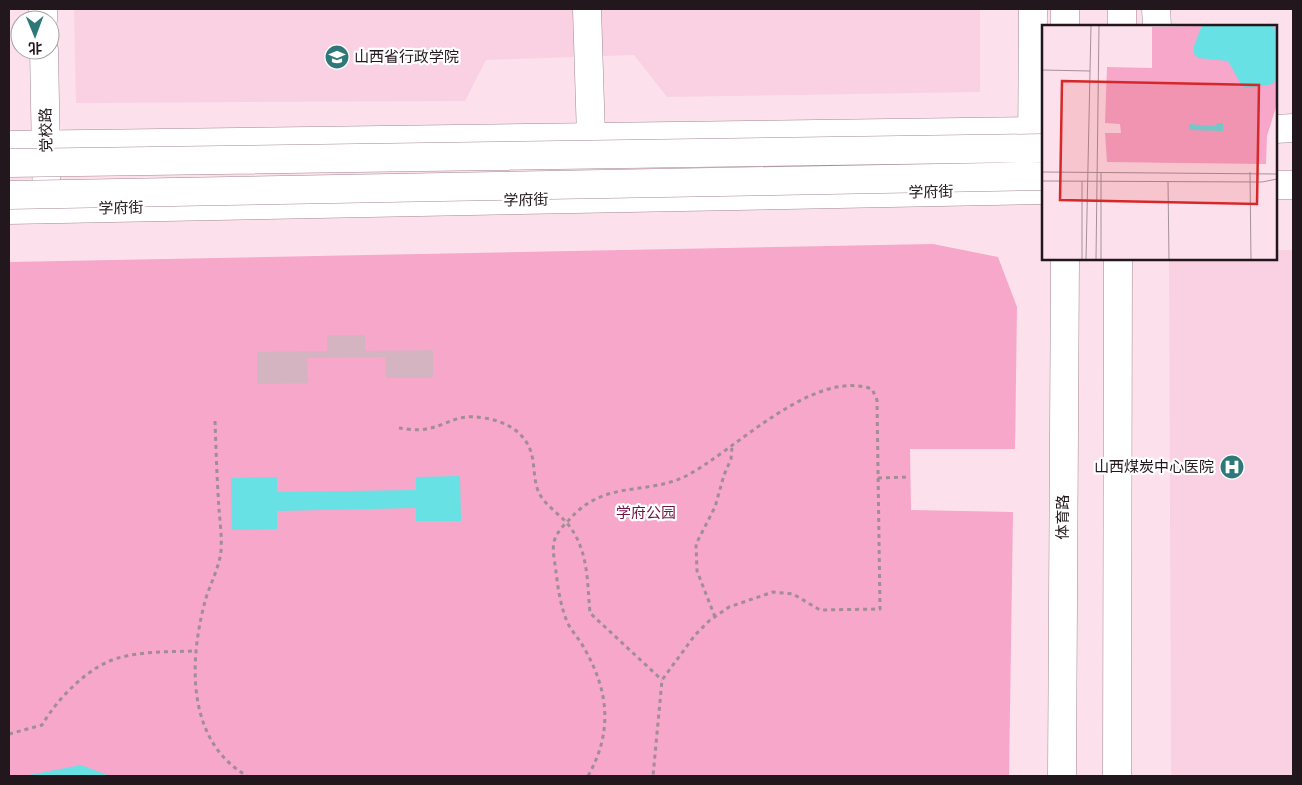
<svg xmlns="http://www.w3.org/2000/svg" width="1302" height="785" viewBox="0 0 1302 785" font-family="Karla,'Noto Sans SC',sans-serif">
<rect width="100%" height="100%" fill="#fce1ec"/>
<path fill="#fad1e2" d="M 74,9 L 980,9 L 980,92 L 667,97 L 634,55 L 486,60 L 465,101 L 76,103 Z
M 1276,250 L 1293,250 L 1293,776 L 1171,776 L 1169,259 L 1276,259 Z"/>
<path fill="#f6a7ca" d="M 933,244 L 998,257 L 1017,307 L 1015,449 L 910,449 L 911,510 L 1013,512 L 1009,776 L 9,776 L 9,262 Z"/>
<path fill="#67e1e4" d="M 460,476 L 461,521 L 416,521 L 416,508 L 277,511 L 277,529 L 232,530 L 231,478 L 277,477 L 277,492 L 416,490 L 416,477 Z
M 81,765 L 110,776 L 24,776 Z"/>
<path fill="#d4b4c1" d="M 327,335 L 365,335 L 365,351 L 433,350 L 433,378 L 386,378 L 385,357 L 307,358 L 308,383 L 257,384 L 257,352 L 327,351 Z"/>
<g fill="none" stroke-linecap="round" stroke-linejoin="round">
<defs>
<path id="minor" d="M 43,9 L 43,20
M 587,9 L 591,137
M 1156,9 L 1157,26
M 44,50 L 47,209
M 1032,155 L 1033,9"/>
<path id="major" d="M 1065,9 L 1065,26
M 1122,26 L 1122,9
M 1276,129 L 1293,128
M 9,145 L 1043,131
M 1276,185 L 1293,185
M 9,210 L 1043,190
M 1062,776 L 1065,259
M 1117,776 L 1118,259"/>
</defs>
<use href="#minor" stroke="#a58794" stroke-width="29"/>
<use href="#major" stroke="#a58794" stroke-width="29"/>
<path stroke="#a18d95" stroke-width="3" stroke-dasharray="4 4" stroke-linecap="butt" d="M 215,421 C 216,450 217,480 219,509 C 220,522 222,537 221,551 C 219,568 211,582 206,598 C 189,658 185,740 247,776
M 399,428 C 407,429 418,431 426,429 C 449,425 456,413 484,418 C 505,421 524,431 531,452 C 535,464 533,480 539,493 C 545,505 558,513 567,523 C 589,550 587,581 590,613 L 662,680
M 878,478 L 910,477
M 715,617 L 697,571 L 696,544 L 715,507 L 724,475 L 731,459 L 732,447
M 9,734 L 42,725 C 58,698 90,664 122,657 C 146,651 170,652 194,651
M 588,776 C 613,732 609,691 584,648 C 579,638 570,630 566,619 C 560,603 558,588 556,572 C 555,563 552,550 554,542 C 556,533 563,526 569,520 C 604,479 646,496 686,476 C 736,450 813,368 872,389 L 877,400 L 880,609 L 820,610 L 793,594 L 773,592 L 729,607 L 710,620 L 695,635 L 662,680 L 653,776"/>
<use href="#minor" stroke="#fff" stroke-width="28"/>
<use href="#major" stroke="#fff" stroke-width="28"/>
<defs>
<path id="major-bridge" d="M 9,163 L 1043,148
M 9,195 L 1043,176"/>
</defs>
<use href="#major-bridge" stroke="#a58794" stroke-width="29" stroke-linecap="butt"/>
<use href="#major-bridge" stroke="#fff" stroke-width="28"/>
</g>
<defs>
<symbol id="university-disc" viewBox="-11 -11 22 22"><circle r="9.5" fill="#2f787a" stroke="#fff"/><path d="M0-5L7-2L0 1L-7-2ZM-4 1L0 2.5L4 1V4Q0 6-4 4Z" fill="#fff"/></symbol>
<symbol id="hospital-disc" viewBox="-11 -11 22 22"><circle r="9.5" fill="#2f787a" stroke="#fff"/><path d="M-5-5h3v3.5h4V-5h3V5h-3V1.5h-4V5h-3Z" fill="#fff"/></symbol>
</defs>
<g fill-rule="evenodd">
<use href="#university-disc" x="323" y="43" width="28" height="28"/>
<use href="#hospital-disc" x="1218" y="453" width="28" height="28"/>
</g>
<g text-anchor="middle" stroke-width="4.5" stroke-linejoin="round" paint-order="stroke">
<g font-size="15" fill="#22171c" stroke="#fff" text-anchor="start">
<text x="354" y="62">山西省行政学院</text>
<text x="1214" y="472" text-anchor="end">山西煤炭中心医院</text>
</g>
<g font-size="15" fill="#22171c" stroke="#fff">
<text transform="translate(46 130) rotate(-91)" y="5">党校路</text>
<text transform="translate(931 192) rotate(-1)" y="5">学府街</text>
<text transform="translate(526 200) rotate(-1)" y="5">学府街</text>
<text transform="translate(121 208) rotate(-1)" y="5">学府街</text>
<text transform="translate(1063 517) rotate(-90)" y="5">体育路</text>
</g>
<g font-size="15" fill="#721249" stroke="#fff">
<text x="646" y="518">学府公园</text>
</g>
</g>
<g transform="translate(1042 25)">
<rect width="235" height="235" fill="#fce1ec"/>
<path d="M 235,0 L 234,82 L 225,111 L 224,139 L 65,137 L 63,108 L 79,108 L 78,99 L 63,98 L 65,42 L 110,43 L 110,2 Z" fill="#f6a7ca"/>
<path d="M 160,0 L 230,0 L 235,7 L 235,52 L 231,59 L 205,63 L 200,61 L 186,36 L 156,33 L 152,29 L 152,21 ZM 175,98 L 181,98 L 181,106 L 147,105 L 147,99 L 174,101 Z" fill="#67e1e4"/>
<path fill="none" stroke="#a59099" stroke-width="1" d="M 0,45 L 48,46M 0,147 L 235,149M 208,147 L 209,235M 0,156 L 220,157 L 235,154M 126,156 L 127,235M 40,235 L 40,156M 44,235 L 49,0M 54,235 L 57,0M 59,235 L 59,147"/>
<path fill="#d62828" fill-opacity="0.15" stroke="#d62828" stroke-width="2.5" d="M 20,56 L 217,60 L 215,179 L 18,175 Z"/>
<rect width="235" height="235" fill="none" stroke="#22171c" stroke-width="2.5"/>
</g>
<rect width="1302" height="785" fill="none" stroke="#22171c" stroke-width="20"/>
<g transform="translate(35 35) rotate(179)"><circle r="24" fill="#ffffff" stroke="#a7a2a4"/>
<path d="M0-4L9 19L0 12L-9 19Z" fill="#2f787a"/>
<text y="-8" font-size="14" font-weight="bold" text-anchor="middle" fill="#22171c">北</text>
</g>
</svg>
